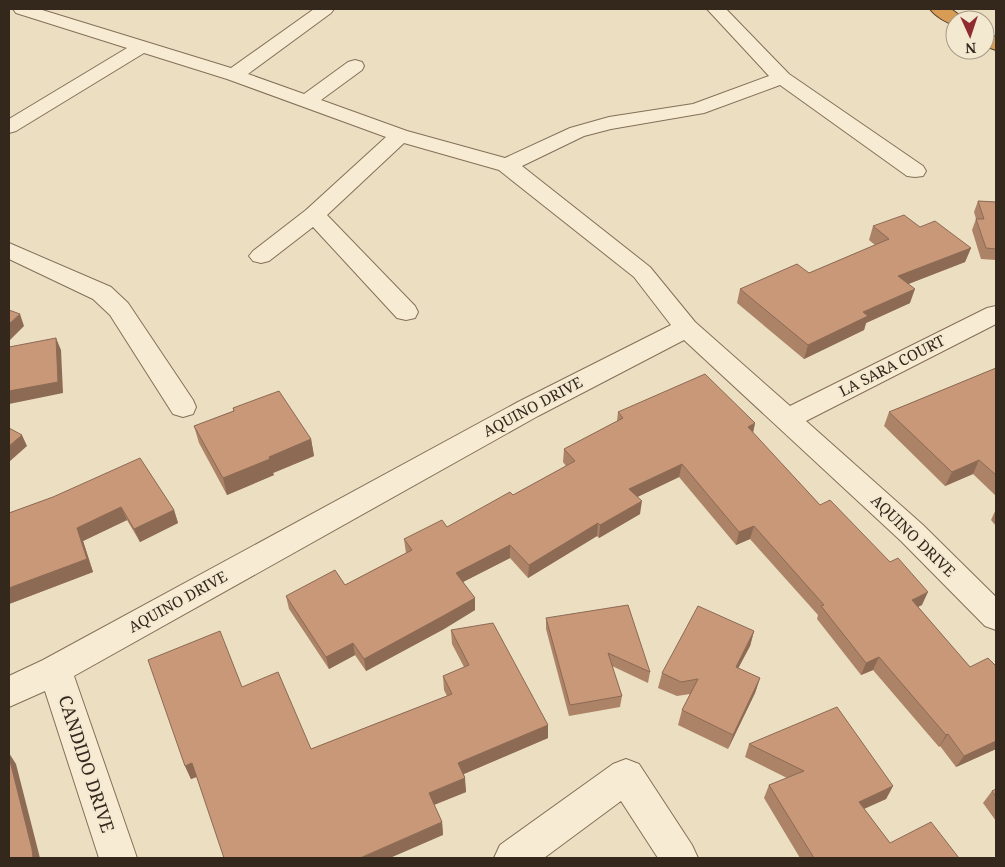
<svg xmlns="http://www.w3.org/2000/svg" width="1005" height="867" viewBox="0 0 1005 867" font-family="'Noto Serif',serif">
<rect width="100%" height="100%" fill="#ebdec1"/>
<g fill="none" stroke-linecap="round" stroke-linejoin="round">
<defs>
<path id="minor" d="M 13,9 L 39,9 L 231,68 L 314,9 L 334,9 L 331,13 L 248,74 L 304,94 L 348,62 L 355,60 L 362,62 L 364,66 L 362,70 L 321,100 L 407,131 L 505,158 L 570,128 L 609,117 L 693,104 L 769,76 L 707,9 L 726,9 L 789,74 L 923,166 L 926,171 L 923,176 L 915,177 L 907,176 L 780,85 L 704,113 L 611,129 L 584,136 L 522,166 L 650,267 L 695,322 L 790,406 L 987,308 L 996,306 L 996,324 L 806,421 L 923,525 L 996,597 L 996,630 L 985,626 L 901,541 L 684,340 L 538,416 L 74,676 L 137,858 L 99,858 L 45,691 L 9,707 L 9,676 L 43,660 L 518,402 L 671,325 L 634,277 L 499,170 L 404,143 L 327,215 L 415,306 L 418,312 L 415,318 L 406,320 L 397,318 L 313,227 L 269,261 L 261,263 L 253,261 L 249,256 L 253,251 L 306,210 L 386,137 L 227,79 L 144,53 L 16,131 L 9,133 L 9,119 L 127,48 L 16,13 Z
M 9,243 L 111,287 L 128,303 L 193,400 L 196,407 L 193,414 L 183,417 L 173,414 L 110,315 L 93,299 L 9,259 Z
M 626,759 L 639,764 L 692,845 L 698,858 L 658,858 L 621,801 L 544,858 L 494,858 L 500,845 L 613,764 Z"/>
<path id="highway" d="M 930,9 L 951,9 L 966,20 L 955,20 L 955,25 C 947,23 935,16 930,9 Z
M 985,33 L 996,37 L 996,50 L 985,46 Z"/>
</defs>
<use href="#minor" stroke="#846f59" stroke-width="2"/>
<use href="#highway" stroke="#513e2e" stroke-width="2"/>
<use href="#minor" fill="#f7ecd3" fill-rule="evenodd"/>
<use href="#highway" fill="#d89c55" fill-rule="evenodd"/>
</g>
<path fill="#ac8367" d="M 978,201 L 996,202 L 996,260 L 981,259 L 972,230 L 976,219 L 974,212 Z
M 873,226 L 920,227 L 971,248 L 965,262 L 908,284 L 910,303 L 866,323 L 864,330 L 804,359 L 737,303 L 740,289 L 809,273 L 875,245 L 869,240 Z
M 996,368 L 996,496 L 973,474 L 945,486 L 884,426 L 889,412 Z
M 233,408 L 311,439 L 314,456 L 273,473 L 274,475 L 227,495 L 199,443 L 194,426 L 233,411 Z
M 618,412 L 755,423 L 753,433 L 820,505 L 922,605 L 918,607 L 970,667 L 996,666 L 996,749 L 956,767 L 940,746 L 939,747 L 873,670 L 861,675 L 817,619 L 818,615 L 750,539 L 736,545 L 679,477 L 637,497 L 640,514 L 599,538 L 597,536 L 528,578 L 510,558 L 463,582 L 475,598 L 475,610 L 444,629 L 366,671 L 355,655 L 329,669 L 289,609 L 286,596 L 345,585 L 406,553 L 404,539 L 447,527 L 513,495 L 566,466 L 563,462 L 564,449 L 617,421 Z
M 53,497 L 174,510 L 178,523 L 140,542 L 127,520 L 83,541 L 93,572 L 9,604 L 9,513 Z
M 996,509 L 996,526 L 991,520 Z
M 546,618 L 650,672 L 648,683 L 612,666 L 622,696 L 620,707 L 569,716 L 546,629 Z
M 451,630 L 548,738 L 464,774 L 466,792 L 434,805 L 442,822 L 443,835 L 197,777 L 191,779 L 185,766 L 242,687 L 311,749 L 447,696 L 444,690 L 443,676 L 464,667 L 452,644 Z
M 754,631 L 750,646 L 738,668 L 760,678 L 755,693 L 728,749 L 678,725 L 682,710 L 690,694 L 677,696 L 658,688 L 662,673 Z
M 749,744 L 893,786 L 886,799 L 864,809 L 890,843 L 959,858 L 800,858 L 764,798 L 769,785 L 787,778 L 745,757 Z
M 996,789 L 996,821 L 983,803 L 992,791 Z"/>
<path fill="#8c6a54" d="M 971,248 L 965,262 L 893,290 L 898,276 Z
M 915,289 L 910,303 L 866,323 L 864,330 L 804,359 L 808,345 L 863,312 Z
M 20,314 L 24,326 L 9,341 L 9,324 Z
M 56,338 L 61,350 L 63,393 L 9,404 L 9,391 Z
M 755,423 L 752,437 L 748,427 Z
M 22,435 L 27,446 L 9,462 L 9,446 Z
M 311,439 L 314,456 L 273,473 L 274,475 L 227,495 L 223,478 L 269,457 Z
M 979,460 L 973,474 L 945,486 L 952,472 Z
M 682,464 L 679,477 L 627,502 L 629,489 Z
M 642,501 L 640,514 L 599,538 L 600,525 Z
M 121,507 L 127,520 L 83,541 L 93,572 L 9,604 L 9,588 L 77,528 Z
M 174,510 L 178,523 L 140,542 L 134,529 Z
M 598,523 L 597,536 L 528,578 L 529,565 Z
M 754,526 L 750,539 L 736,545 L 739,532 Z
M 510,545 L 510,558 L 457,585 L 456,573 Z
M 928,592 L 922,605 L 906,612 L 912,600 Z
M 475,598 L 475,610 L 444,629 L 366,671 L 364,659 Z
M 754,631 L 750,646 L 731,682 L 736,667 Z
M 353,643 L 355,655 L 329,669 L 326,657 Z
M 879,657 L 873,670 L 861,675 L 866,663 Z
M 760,678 L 755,693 L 728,749 L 733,735 Z
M 548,725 L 548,738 L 459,776 L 458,763 Z
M 948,734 L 940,746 L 939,747 L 946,735 Z
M 996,741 L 996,749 L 956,767 L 964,756 Z
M 9,753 L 16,764 L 40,858 L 33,858 L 9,757 Z
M 192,763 L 198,776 L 191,779 L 185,766 Z
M 465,778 L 466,792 L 431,806 L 429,793 Z
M 893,786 L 886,799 L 852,814 L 859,802 Z
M 442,822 L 443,835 L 390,858 L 360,858 Z"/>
<path fill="#c89878" stroke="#8c6a54" d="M 978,201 L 996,202 L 996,249 L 986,248 L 976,219 L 984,219 Z
M 904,215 L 920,227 L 935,221 L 971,248 L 898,276 L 915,289 L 863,312 L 868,316 L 808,345 L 740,289 L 797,264 L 809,273 L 889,239 L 873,226 Z
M 9,310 L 20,314 L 9,324 Z
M 56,338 L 58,382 L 9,391 L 9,347 Z
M 996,368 L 996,475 L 979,460 L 952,472 L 889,412 Z
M 705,374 L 755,423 L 748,427 L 820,505 L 830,500 L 890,562 L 898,558 L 928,592 L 912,600 L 970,667 L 988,658 L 996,666 L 996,741 L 964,756 L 948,734 L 946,735 L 879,657 L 866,663 L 821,606 L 824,605 L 754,526 L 739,532 L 682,464 L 629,489 L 642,501 L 600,525 L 598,523 L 529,565 L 510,545 L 456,573 L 475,598 L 443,616 L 364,659 L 353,643 L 326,657 L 286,596 L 335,570 L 345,585 L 412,550 L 404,539 L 442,520 L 447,527 L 510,492 L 513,495 L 575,461 L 564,449 L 623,418 L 618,412 Z
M 279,391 L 311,439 L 269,457 L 270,459 L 223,478 L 194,426 L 234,411 L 233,408 Z
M 9,428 L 22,435 L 9,446 Z
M 140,458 L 174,510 L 134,529 L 121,507 L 77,528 L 87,559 L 9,588 L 9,513 L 53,497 Z
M 628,605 L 650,672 L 608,653 L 622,696 L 570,705 L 546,618 Z
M 698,606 L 754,631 L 736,667 L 760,678 L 733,735 L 682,710 L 698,679 L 681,682 L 662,673 Z
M 493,623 L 548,725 L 458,763 L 465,778 L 429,793 L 442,822 L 360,858 L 361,858 L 224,858 L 192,763 L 185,766 L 148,660 L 220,631 L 242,687 L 278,672 L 311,749 L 452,694 L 443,676 L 469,665 L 451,630 Z
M 837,707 L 893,786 L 859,802 L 890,843 L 931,822 L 959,858 L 814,858 L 769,785 L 804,771 L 749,744 Z
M 9,757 L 32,849 L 33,858 L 9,858 Z
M 996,789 L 996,797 L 992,791 Z"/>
<g text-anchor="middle" stroke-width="4" stroke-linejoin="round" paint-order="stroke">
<g font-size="15" fill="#34281d" stroke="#f3e8d0">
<text transform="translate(892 366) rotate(-27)" y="5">LA SARA COURT</text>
<text transform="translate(533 407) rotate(-28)" y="5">AQUINO DRIVE</text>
<text transform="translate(913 536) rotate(44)" y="5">AQUINO DRIVE</text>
<text transform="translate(178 602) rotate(-29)" y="5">AQUINO DRIVE</text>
</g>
<g font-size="18" fill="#34281d" stroke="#f3e8d0">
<text transform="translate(86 764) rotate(72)" y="6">CANDIDO DRIVE</text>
</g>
</g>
<rect width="1005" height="867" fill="none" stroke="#34281d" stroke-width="20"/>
<g transform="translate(970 35) rotate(177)"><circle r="24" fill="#f3e8d0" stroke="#a79b88"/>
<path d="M0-4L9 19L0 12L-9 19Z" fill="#902c2f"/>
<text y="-8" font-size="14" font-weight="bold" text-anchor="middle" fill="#34281d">N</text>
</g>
</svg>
